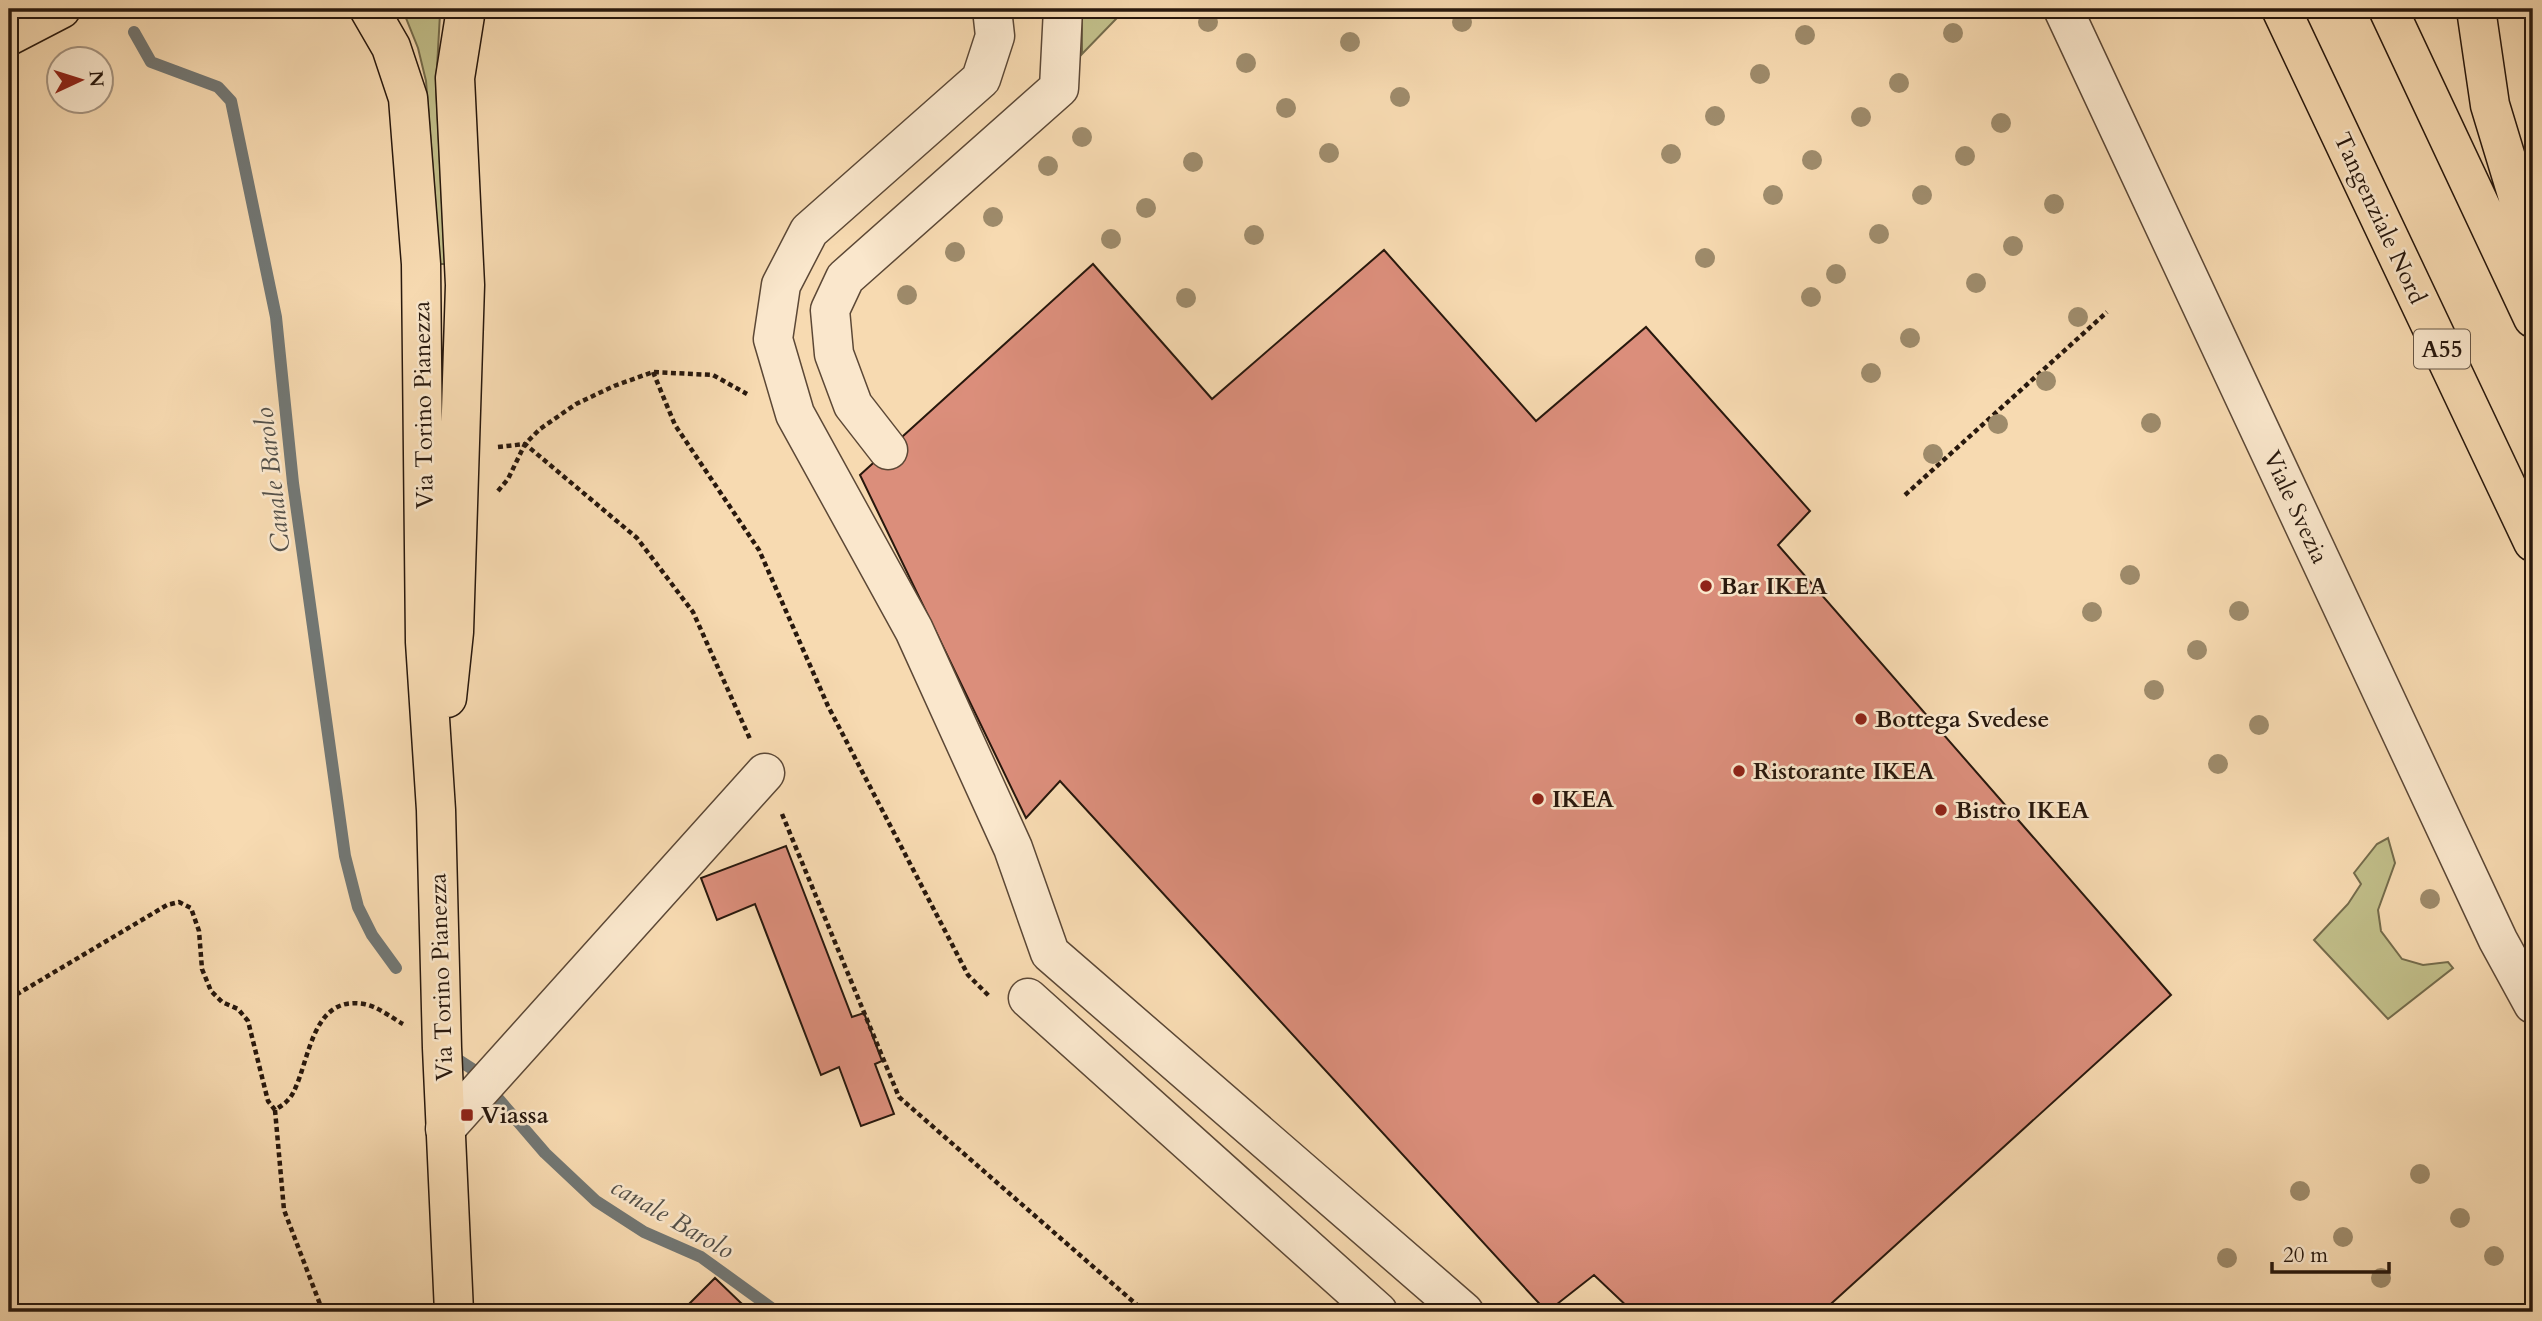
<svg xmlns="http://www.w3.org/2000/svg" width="2542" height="1321" viewBox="0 0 2542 1321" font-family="Cardo,serif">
<rect width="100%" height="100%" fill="#f7dab1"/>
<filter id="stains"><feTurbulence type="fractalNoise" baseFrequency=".00286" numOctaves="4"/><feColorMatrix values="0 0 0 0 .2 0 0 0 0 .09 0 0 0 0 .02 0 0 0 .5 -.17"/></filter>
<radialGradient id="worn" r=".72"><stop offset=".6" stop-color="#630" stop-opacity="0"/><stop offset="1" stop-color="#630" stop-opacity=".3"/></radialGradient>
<path fill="#c1be89" stroke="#746b4b" stroke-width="2" d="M 1082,9 L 1107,9 L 1116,19 L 1082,54 Z
M 440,14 L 436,85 L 445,264 L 440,264 L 426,81 L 418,48 L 406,18 Z
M 2388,838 L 2395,863 L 2378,910 L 2381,931 L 2402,959 L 2423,965 L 2448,962 L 2453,968 L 2388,1019 L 2314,940 L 2348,904 L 2361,884 L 2354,873 L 2377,844 Z"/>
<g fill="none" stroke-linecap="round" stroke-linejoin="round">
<path stroke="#727774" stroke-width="12" d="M 134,32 L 151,62 L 218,87 L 231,101 L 276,317 L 293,483 L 345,856 L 358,907 L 372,935 L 396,968
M 460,1061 L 477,1072
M 495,1095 L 545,1153 L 596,1201 L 644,1232 L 701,1257 L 777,1312"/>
</g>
<path fill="#db8e7b" stroke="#28180d" stroke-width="2" d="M 1384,250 L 1536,421 L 1646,327 L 1810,511 L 1778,545 L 2171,995 L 1822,1312 L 1633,1312 L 1594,1275 L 1547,1312 L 1060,781 L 1026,818 L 860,475 L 1093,264 L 1212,399 Z
M 786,846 L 852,1017 L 864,1013 L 882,1061 L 875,1064 L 894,1114 L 861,1126 L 839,1067 L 821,1075 L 755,904 L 717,920 L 701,878 Z
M 715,1278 L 742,1304 L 734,1312 L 681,1312 Z
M 742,1304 L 750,1312 L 734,1312 Z"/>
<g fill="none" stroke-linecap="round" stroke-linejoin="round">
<defs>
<path id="minor" d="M 992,9 L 995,36 L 981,79 L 809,231 L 781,285 L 773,339 L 795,414 L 914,630 L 1013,848 L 1050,953 L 1464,1312
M 2063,9 L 2498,940 L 2533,1004
M 888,450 L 853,405 L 834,354 L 830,310 L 845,278 L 1059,88 L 1063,9
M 1028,998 L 1378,1312
M 445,1129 L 765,773"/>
<path id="major" d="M 369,9 L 391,47 L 408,98 L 421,264 L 425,642 L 436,810 L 442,1048 L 454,1312
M 447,698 L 454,632 L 465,285 L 455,78 L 466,9"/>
<path id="highway" d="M 2281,9 L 2533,542
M 2388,9 L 2533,318
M 2476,9 L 2490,105 L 2533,247
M 9,36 L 61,9"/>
</defs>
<use href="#minor" stroke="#5c4836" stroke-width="41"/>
<use href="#major" stroke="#28180d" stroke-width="41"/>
<use href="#highway" stroke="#28180d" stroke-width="41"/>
<path stroke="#28180d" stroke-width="4.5" stroke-dasharray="5 3.5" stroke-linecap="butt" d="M 653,372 L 675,425 L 759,550 L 828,706 L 968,975 L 989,996
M 498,447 L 525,444 L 637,538 L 693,612 L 750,739
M 498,491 L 508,479 L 525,444 L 540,429 L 576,404 L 614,386 L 653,372 L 713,375 L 747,394
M 1905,495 L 2107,312
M 782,814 L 899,1097 L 1145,1312
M 9,999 L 167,905 L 179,902 L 191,908 L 199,931 L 202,969 L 211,991 L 222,1002 L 238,1009 L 248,1021 L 268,1101 L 275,1110 C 283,1105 290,1100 294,1091 C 310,1059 312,995 364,1004 C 377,1006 392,1018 403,1024
M 275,1110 L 284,1210 L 323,1312"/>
<use href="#minor" stroke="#fae7cc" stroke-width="38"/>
<use href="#major" stroke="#f7dab1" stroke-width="38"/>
<use href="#highway" stroke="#f7dab1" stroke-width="38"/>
</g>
<g fill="#9e8b6b">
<circle cx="1208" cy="22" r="10"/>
<circle cx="1462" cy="22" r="10"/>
<circle cx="1953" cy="33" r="10"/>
<circle cx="1805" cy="35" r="10"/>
<circle cx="1350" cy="42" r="10"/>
<circle cx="1246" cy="63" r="10"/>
<circle cx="1760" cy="74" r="10"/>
<circle cx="1899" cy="83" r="10"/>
<circle cx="1400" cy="97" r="10"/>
<circle cx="1286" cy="108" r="10"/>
<circle cx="1715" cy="116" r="10"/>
<circle cx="1861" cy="117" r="10"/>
<circle cx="2001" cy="123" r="10"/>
<circle cx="1082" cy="137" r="10"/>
<circle cx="1329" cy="153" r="10"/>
<circle cx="1671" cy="154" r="10"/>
<circle cx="1965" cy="156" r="10"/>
<circle cx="1812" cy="160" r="10"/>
<circle cx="1193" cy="162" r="10"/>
<circle cx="1048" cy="166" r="10"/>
<circle cx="1773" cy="195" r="10"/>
<circle cx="1922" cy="195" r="10"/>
<circle cx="2054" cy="204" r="10"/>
<circle cx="1146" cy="208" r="10"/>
<circle cx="993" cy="217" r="10"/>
<circle cx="1879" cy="234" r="10"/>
<circle cx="1254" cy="235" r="10"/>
<circle cx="1111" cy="239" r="10"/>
<circle cx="2013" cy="246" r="10"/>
<circle cx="955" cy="252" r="10"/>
<circle cx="1705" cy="258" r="10"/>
<circle cx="1836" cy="274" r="10"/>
<circle cx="1976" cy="283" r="10"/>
<circle cx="907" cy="295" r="10"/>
<circle cx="1811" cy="297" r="10"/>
<circle cx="1186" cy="298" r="10"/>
<circle cx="2078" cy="317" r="10"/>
<circle cx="1910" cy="338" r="10"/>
<circle cx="1871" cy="373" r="10"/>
<circle cx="2046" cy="381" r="10"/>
<circle cx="2151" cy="423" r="10"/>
<circle cx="1998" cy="424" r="10"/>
<circle cx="1933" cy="454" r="10"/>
<circle cx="2130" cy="575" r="10"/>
<circle cx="2239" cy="611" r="10"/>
<circle cx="2092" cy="612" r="10"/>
<circle cx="2197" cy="650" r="10"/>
<circle cx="2154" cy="690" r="10"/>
<circle cx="2259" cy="725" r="10"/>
<circle cx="2218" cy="764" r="10"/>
<circle cx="2430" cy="899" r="10"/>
<circle cx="2420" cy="1174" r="10"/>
<circle cx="2300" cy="1191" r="10"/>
<circle cx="2460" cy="1218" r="10"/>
<circle cx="2343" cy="1237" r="10"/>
<circle cx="2494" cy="1256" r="10"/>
<circle cx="2227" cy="1258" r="10"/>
<circle cx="2381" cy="1278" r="10"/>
</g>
<g fill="#8f2418" stroke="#fae7cc" stroke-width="2.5">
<circle cx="1706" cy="586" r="7"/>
<circle cx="1861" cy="719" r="7"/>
<circle cx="1739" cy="771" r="7"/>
<circle cx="1538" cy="799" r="7"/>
<circle cx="1941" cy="810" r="7"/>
<rect x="460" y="1108" width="14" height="14" rx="3.5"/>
</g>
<g text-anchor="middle" stroke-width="5" stroke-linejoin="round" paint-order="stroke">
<rect fill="#fae7cc" stroke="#675646" stroke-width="2" x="2414" y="329.5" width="56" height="39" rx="5"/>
<g font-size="23" font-weight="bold" fill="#28180d">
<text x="2442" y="357">A55</text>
</g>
<g font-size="24" fill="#28180d" stroke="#fae7cc">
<text transform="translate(2380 218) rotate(65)" y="8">Tangenziale Nord</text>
<text transform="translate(423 405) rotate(-91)" y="8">Via Torino Pianezza</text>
<text transform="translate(2296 507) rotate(65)" y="8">Viale Svezia</text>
<text transform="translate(441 977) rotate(-92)" y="8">Via Torino Pianezza</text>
</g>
<g font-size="24" font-weight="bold" fill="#28180d" stroke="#fae7cc" text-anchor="start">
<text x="1720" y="594">Bar IKEA</text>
<text x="1875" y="727">Bottega Svedese</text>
<text x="1753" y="779">Ristorante IKEA</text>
<text x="1552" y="807">IKEA</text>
<text x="1955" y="818">Bistro IKEA</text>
<text x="481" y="1123">Viassa</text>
</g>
<g font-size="26" font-style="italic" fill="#535049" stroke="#fae7cc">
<text transform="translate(272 480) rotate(-97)" y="9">Canale Barolo</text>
<text transform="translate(673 1218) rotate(30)" y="9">canale Barolo</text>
</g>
</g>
<rect width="2542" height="1321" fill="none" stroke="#f7dab1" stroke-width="35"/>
<rect x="10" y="10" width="2521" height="1300" fill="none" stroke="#28180d" stroke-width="3.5"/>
<rect x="18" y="18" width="2507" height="1286" fill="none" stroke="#28180d" stroke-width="2"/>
<g transform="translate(80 80) rotate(86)"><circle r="33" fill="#fae7cc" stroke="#a69480" stroke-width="2"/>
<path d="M0-5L12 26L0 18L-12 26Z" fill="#8f2418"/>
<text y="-10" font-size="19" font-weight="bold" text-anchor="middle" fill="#28180d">N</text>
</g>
<path d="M2272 1262v10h117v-10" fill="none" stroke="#28180d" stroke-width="3.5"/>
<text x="2283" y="1262" font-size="21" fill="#28180d" stroke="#fae7cc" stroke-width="5" paint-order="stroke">20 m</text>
<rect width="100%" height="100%" filter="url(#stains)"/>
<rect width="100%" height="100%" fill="url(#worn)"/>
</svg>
